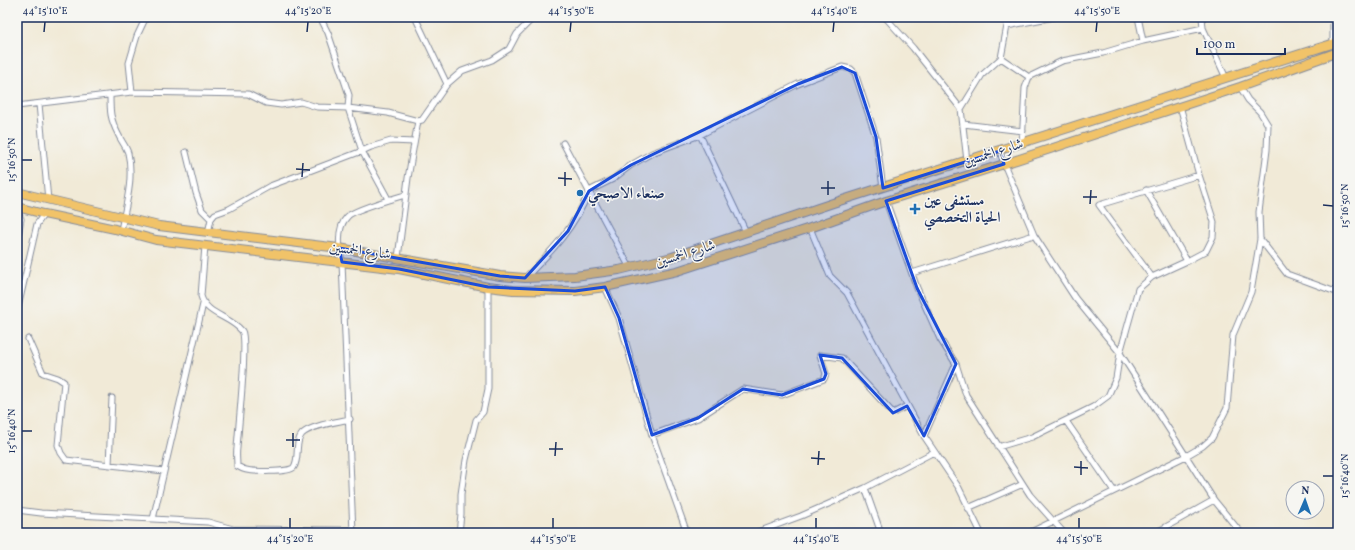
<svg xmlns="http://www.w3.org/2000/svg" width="1355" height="550" viewBox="0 0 1355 550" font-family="Vollkorn,Amiri,serif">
<rect width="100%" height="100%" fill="#f6f6f2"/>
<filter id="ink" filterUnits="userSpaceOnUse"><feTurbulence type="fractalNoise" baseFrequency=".025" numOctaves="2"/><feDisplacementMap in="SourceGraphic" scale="8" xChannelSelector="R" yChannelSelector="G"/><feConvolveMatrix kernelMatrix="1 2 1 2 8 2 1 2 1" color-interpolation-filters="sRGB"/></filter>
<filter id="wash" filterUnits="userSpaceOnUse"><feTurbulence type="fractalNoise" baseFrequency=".012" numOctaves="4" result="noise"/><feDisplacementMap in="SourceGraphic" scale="16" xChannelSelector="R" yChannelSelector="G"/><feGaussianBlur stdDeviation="0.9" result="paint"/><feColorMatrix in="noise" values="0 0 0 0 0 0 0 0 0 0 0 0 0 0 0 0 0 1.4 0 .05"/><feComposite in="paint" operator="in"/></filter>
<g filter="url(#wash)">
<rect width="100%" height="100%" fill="#f1ead7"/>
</g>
<g filter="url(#ink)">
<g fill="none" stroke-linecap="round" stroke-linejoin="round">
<defs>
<path id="minor" d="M 320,17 L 328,33 L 344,80 L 349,95 L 348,108 L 362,151 L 388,199
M 415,17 L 447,84
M 885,17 L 913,48 L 961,109
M 1138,17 L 1143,41
M 1202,17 L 1203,28 L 1226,78
M 1007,26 L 1054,17
M 1333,44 L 1333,17
M 1001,58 L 1029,77
M 132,92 L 129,63 L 137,36 L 146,17
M 110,95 C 110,112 110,118 118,134 C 121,141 126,146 128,153 C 134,178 126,205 121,230
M 39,104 L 48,200
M 17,106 L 132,92 L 248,94 L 266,103 L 281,105 L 301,102 L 317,107 L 348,108 L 388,113 L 418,121 L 422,120 L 447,84 L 462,71 L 492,60 L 509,49 L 517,34 L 534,17
M 963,124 L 1023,131
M 700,135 L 746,232
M 563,143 L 630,268
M 1022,144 L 1025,88 L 1029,77 L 1062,61 L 1103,53 L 1143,41 L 1203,28
M 1000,151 L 1004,164 L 1034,235 L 1075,298 L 1120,353 L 1186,456 L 1203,446 L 1212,438 L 1227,408 L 1233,335 L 1251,292 L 1260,239 L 1259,212 L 1267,150 L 1268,125 L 1260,112 L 1248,100 L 1240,87
M 186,152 L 196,193 L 202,210 L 211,219
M 967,161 L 961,109 L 982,75 L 1001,58 L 1007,26 L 1005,17
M 1146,190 L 1187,261
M 886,201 L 917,288 L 940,339 L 956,364 L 966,395 L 1030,495 L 1064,533
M 17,209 L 21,219 L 17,242
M 810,228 L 830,276 L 847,293 L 924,436
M 208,233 L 211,219 L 215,214 L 229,209 L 270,186 L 362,151 L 371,147 L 391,141 L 414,142
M 1260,239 L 1287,274 L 1333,291 L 1338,289
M 205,246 L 201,296 C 206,315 230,316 242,331 C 248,340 238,431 237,448 C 236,454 237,460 237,466 C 239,467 241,468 243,469 C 250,472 290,473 294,467 C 300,457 294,443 302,434 C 311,425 337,422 350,419
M 398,258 L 408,178 L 418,121
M 912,273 L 1034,235
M 1152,277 L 1099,205 L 1199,175
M 525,278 C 551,252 576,226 589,191 L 613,179 L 631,165 L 652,153 L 700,135 L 798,84 L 842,67 L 851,69 L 855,73 L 876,137 L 883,188
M 605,287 L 619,318 L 652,435 L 698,418 L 743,389 L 782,395 L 824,379 L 826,374 L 820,355 L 842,358 L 893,413 L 907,406
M 17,312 L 37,224 L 44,214
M 28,339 L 43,373 L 58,378 L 64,382 L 58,445 L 61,453 L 66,460 L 164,471
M 956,364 L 924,436 L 959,488 L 981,533
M 1066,421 L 1114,491
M 652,435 L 687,533
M 998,447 L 1032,437 L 1093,407 L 1108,396 L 1116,378 L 1120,353 L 1138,289 L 1152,277 L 1187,261 L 1206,251 L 1213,237 L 1214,222 L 1199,175 L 1180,106
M 109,465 L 112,398
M 865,488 L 934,452
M 968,508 L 1023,484
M 17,510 L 41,513 L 208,522 L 233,529 L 233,533
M 153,519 L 203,304
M 233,529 L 353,530
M 353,533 L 342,262 C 339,248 336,228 347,217 C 352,210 395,198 405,195
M 459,533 L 461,514 L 461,494 L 466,460 L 476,420 L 483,412 L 488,389 L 488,287
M 755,533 L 801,516 L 865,488 L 881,533
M 1029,533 L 1186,456 L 1214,500 L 1241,533
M 1155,533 L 1214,500"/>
<path id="primary" d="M 17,192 L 159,226 L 339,248 L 500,276 L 525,278 L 575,276 L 619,270 L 672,257 L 833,203 L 1338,42
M 17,207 L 44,214 L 115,229 L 156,240 L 399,269 L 488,287 L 513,290 L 575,291 L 605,287 L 677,271 L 810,228 L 886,201 L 1004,164 L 1240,87 L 1338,52"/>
</defs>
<use href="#minor" stroke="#868c9a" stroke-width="7"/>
<use href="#primary" stroke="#868c9a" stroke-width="10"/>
<use href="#minor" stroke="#fff" stroke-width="5"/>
<use href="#primary" stroke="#f1c369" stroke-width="8"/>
</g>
</g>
<path fill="#1d4ed8" fill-opacity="0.2" stroke="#1d4ed8" stroke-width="3" stroke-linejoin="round" d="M 842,67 L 855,73 L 876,137 L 883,188 L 1000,151 L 1004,164 L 886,201 L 917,288 L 956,364 L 924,436 L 907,406 L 893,413 L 842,358 L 820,355 L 826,374 L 824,379 L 782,395 L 743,389 L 698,418 L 652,435 L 619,318 L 605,287 L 575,291 L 488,287 L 399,269 L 342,262 L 339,248 L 500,276 L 525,278 L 568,231 L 589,191 L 631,165 L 798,84 Z"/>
<path fill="none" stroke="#1b2f5e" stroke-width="1.5" d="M 44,32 L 45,22M 307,32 L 308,22M 570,32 L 571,22M 833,32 L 834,22M 1096,32 L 1097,22M 22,160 L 32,160M 296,169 L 310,170M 302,177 L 303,163M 558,178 L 572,179M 565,186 L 565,172M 821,188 L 835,188M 828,195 L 828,181M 1083,197 L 1097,197M 1090,204 L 1091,190M 1323,205 L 1333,206M 22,431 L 32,431M 286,440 L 300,440M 293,447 L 293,433M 549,449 L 563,449M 555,456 L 556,442M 811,458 L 825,459M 818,465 L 819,451M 1074,467 L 1088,468M 1081,475 L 1081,461M 1323,476 L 1333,476M 290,528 L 290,518M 553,528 L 553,518M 816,528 L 816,518M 1079,528 L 1079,518"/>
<g fill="#1f6fb2" stroke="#f6f6f2" stroke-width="1.5">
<circle cx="580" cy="193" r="4"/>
<path d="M913 203h4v4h4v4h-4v4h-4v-4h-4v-4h4z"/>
</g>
<g text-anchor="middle" stroke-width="3" stroke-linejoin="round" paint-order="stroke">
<g font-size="15" fill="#1b2f5e" stroke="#f6f6f2">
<text transform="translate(993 152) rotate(-18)" y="5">شارع الخمسين</text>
<text transform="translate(360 250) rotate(7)" y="5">شارع الخمسين</text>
<text transform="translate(685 253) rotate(-17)" y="5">شارع الخمسين</text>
</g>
<g font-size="15" font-weight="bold" fill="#1b2f5e" stroke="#f6f6f2" text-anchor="start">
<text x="588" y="198">صنعاء الاصبحي</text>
<text x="924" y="205">مستشفى عين<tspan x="924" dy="17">الحياة التخصصي</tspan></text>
</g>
</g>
<rect width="1355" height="550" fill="none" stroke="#f6f6f2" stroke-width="44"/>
<g transform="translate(1305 500) rotate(2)"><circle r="19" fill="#f6f6f2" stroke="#9ea6b7"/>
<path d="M0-3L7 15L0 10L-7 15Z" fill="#1f6fb2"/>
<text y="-6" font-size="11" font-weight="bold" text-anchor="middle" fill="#1b2f5e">N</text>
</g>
<path d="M1197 48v6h88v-6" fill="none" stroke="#1b2f5e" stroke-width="2"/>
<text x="1203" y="48" font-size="12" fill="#1b2f5e" stroke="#f6f6f2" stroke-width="3" paint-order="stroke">100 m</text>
<rect x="22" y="22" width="1311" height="506" fill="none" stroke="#1b2f5e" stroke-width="1.5"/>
<g font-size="10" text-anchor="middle" fill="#1b2f5e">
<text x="45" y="14">44°15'10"E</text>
<text x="308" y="14">44°15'20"E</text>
<text x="571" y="14">44°15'30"E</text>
<text x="834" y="14">44°15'40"E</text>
<text x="1097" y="14">44°15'50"E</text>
<text transform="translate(11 160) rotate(-90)" y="4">15°16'50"N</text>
<text transform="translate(1344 206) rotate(-90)" y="4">15°16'50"N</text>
<text transform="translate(11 431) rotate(-90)" y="4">15°16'40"N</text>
<text transform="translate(1344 476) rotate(-90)" y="4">15°16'40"N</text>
<text x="290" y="542">44°15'20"E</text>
<text x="553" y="542">44°15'30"E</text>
<text x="816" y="542">44°15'40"E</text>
<text x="1079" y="542">44°15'50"E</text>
</g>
</svg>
